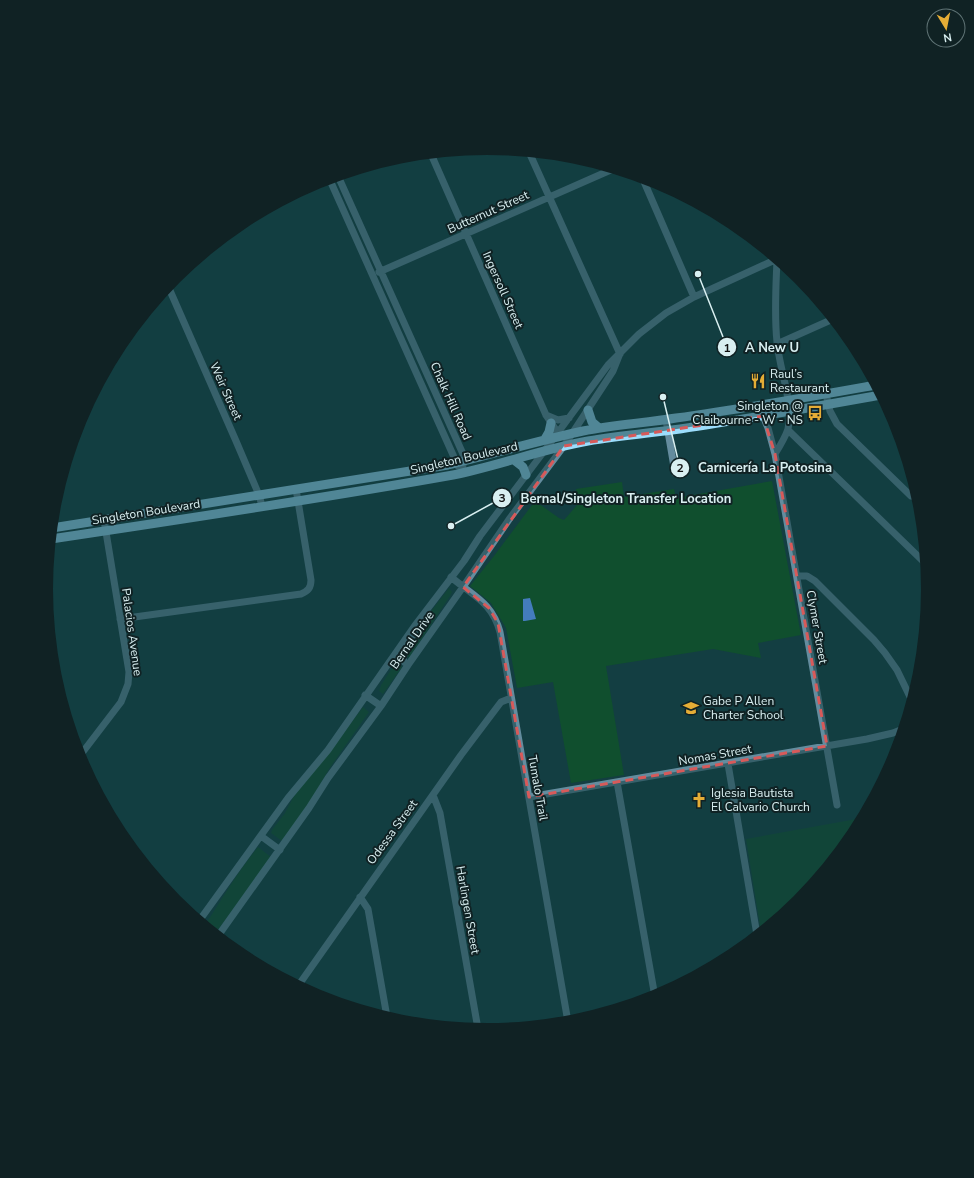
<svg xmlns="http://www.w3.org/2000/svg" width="974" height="1178" viewBox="0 0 974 1178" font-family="'Nunito Sans',sans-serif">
<rect width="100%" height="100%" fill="#133e42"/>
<path fill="#104f2e" d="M 772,481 L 801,635 L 758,643 L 761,658 L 713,649 L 606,666 L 624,775 L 571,783 L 553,682 L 517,688 L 506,628 L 491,603 L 470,586 L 494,556 L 535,501 L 559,518 L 564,520 L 578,504 L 576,489 L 622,482 L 624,497 L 674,489 L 676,498 Z
M 449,588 L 452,592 L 450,596 L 409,658 L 406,655 L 422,623 Z
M 396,662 L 402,667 L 383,694 L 379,691 L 381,685 Z
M 363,707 L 369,712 L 329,769 L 310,802 L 282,841 L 271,833 L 272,830 L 285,813 L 294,796 L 334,746 Z
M 862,818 L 854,834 L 799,901 L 761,932 L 746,839 Z
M 258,847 L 271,857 L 215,934 L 205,925 C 222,899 238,871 258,847 Z"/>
<path fill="#447cbc" d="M 530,598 L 536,619 L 525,621 L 523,621 L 523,599 Z"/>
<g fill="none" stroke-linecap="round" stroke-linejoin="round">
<path stroke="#648c9e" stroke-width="7" d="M 529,152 L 620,354
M 431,154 L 546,415 L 558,433
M 338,176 L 463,454 L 464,461 L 461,473
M 642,177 L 694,297
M 329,178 L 458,466
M 777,259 C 776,287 774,314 777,342 C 779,368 794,404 788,429 C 785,438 780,446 775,454 L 837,805
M 379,272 L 613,169
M 168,286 L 236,441 L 259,495 L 262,506
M 777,344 L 833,319
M 826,394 L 830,411 L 837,424 L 911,496 L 918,497
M 546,415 L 558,420 L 569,418
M 763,416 L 768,428 L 775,454
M 666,420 L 675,473
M 788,430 L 925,563
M 797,576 L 807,576 L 815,581 L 874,640 L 885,653 L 897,670 L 912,701
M 451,577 C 473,596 492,602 500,632 L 568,1022
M 120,619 L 301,594 C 308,591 311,588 311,580 L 296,489
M 408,665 L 404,662 C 401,650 412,642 415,630
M 365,695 L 381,706
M 79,757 L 121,702 L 128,684 L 129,672 L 104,520
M 728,764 L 757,935
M 617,782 L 655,997
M 433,795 L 440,813 L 478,1029
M 529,797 L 867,739 L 893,733 L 903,729
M 261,836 L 280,850
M 360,897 L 368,909 L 387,1017
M 199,921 L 288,798 L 328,750 L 416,624 L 464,561 L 480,536 L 545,450 L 608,365 L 639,334 L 666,313 L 694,297 L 777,259
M 218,936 L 309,808 L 328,778 L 381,706 L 408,665 L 463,587 L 510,518 L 564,446 L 613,371 L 619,356
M 298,986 L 461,755 L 501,702 L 511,698"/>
<path stroke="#9cddfc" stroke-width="9" d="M 588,410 L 592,422 L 599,428
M 545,439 L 549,432 L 551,423
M 514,460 L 523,467 L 526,475
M 52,528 L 448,465 C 493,454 537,441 583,431 C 613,425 645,423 676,418 C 743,409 809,397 876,385
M 51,539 C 185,519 319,499 453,475 C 498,466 542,449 588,441 C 619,436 650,433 680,429 C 748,419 814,407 881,395"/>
</g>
<path d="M0 0H974V1178H0ZM 763,416 L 775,454 L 827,746 L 529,797 L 498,623 L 489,608 L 463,587 L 564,446 Z" fill="#133e42" fill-opacity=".55" fill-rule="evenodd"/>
<path fill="none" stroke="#d75a5a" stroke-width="3" stroke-dasharray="8 5" stroke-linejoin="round" d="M 763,416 L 775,454 L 827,746 L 529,797 L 498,623 L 489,608 L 463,587 L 564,446 Z"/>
<defs>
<symbol id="restaurant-bare" viewBox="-9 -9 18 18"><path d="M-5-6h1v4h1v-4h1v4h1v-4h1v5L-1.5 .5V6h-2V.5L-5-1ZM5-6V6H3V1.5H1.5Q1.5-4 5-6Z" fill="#e5ad36" stroke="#102224" stroke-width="2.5" paint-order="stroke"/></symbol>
<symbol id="bus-bare" viewBox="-9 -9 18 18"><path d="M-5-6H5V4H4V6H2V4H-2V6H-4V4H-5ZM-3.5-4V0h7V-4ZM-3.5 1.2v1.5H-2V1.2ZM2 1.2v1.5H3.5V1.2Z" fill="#e5ad36" stroke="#102224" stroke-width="2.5" paint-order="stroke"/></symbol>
<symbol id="school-bare" viewBox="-9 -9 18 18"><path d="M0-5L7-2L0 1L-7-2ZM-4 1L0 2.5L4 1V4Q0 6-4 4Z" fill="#e5ad36" stroke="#102224" stroke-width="2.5" paint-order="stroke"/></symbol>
<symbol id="church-bare" viewBox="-9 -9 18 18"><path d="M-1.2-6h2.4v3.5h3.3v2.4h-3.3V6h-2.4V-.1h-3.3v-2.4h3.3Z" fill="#e5ad36" stroke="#102224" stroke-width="2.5" paint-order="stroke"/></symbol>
</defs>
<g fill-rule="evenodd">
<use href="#restaurant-bare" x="747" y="370" width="22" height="22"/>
<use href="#bus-bare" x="804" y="402" width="22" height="22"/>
<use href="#school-bare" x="680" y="697" width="22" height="22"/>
<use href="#church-bare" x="688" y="789" width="22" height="22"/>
</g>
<g text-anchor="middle" stroke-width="4" stroke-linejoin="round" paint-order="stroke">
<g font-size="12" fill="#d9eff1" stroke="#102224">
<text transform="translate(488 212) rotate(-24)" y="4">Butternut Street</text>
<text transform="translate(503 290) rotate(66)" y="4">Ingersoll Street</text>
<text transform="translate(226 391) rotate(66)" y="4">Weir Street</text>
<text transform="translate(451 401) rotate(66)" y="4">Chalk Hill Road</text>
<text transform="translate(464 458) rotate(-13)" y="4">Singleton Boulevard</text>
<text transform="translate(146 512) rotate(-9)" y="4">Singleton Boulevard</text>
<text transform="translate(817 627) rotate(80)" y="4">Clymer Street</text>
<text transform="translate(132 632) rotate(82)" y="4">Palacios Avenue</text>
<text transform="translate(412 640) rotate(-55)" y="4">Bernal Drive</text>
<text transform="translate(715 755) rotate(-10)" y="4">Nomas Street</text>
<text transform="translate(538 788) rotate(80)" y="4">Tumalo Trail</text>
<text transform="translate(392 832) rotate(-54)" y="4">Odessa Street</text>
<text transform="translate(468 910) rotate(80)" y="4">Harlingen Street</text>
</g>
<g font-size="12" fill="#d9eff1" stroke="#102224" text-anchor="start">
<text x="770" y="378">Raul’s<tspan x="770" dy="14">Restaurant</tspan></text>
<text x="803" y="410" text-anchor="end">Singleton @<tspan x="803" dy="14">Claibourne - W - NS</tspan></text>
<text x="703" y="705">Gabe P Allen<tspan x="703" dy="14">Charter School</tspan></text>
<text x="711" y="797">Iglesia Bautista<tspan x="711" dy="14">El Calvario Church</tspan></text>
</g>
</g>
<path d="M0 0H974V1178H0ZM53 589a434 434 0 1 1 868 0a434 434 0 1 1-868 0Z" fill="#102224" fill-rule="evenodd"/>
<path fill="none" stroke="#d9eff1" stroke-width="1.5" d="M698 274L727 347M663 397L680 468M451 526L502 498"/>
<g fill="#d9eff1" stroke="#102224" stroke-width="1.5">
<circle cx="698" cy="274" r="4"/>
<circle cx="663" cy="397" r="4"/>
<circle cx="451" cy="526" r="4"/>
<circle cx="727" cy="347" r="10"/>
<circle cx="680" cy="468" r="10"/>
<circle cx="502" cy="498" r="10"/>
</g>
<g font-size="12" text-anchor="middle" font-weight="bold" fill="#111">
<text x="727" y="352">1</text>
<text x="680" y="472">2</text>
<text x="502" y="502">3</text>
</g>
<g font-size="13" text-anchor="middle" font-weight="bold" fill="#d9eff1" stroke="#102224" stroke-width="4" stroke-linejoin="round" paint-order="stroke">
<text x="772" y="352">A New U</text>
<text x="765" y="472">Carnicería La Potosina</text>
<text x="626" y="503">Bernal/Singleton Transfer Location</text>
</g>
<g transform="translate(946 28) rotate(170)"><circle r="19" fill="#102224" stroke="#607476"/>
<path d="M0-3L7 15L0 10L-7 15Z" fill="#e5ad36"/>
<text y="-6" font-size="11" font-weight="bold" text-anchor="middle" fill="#d9eff1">N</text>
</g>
</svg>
